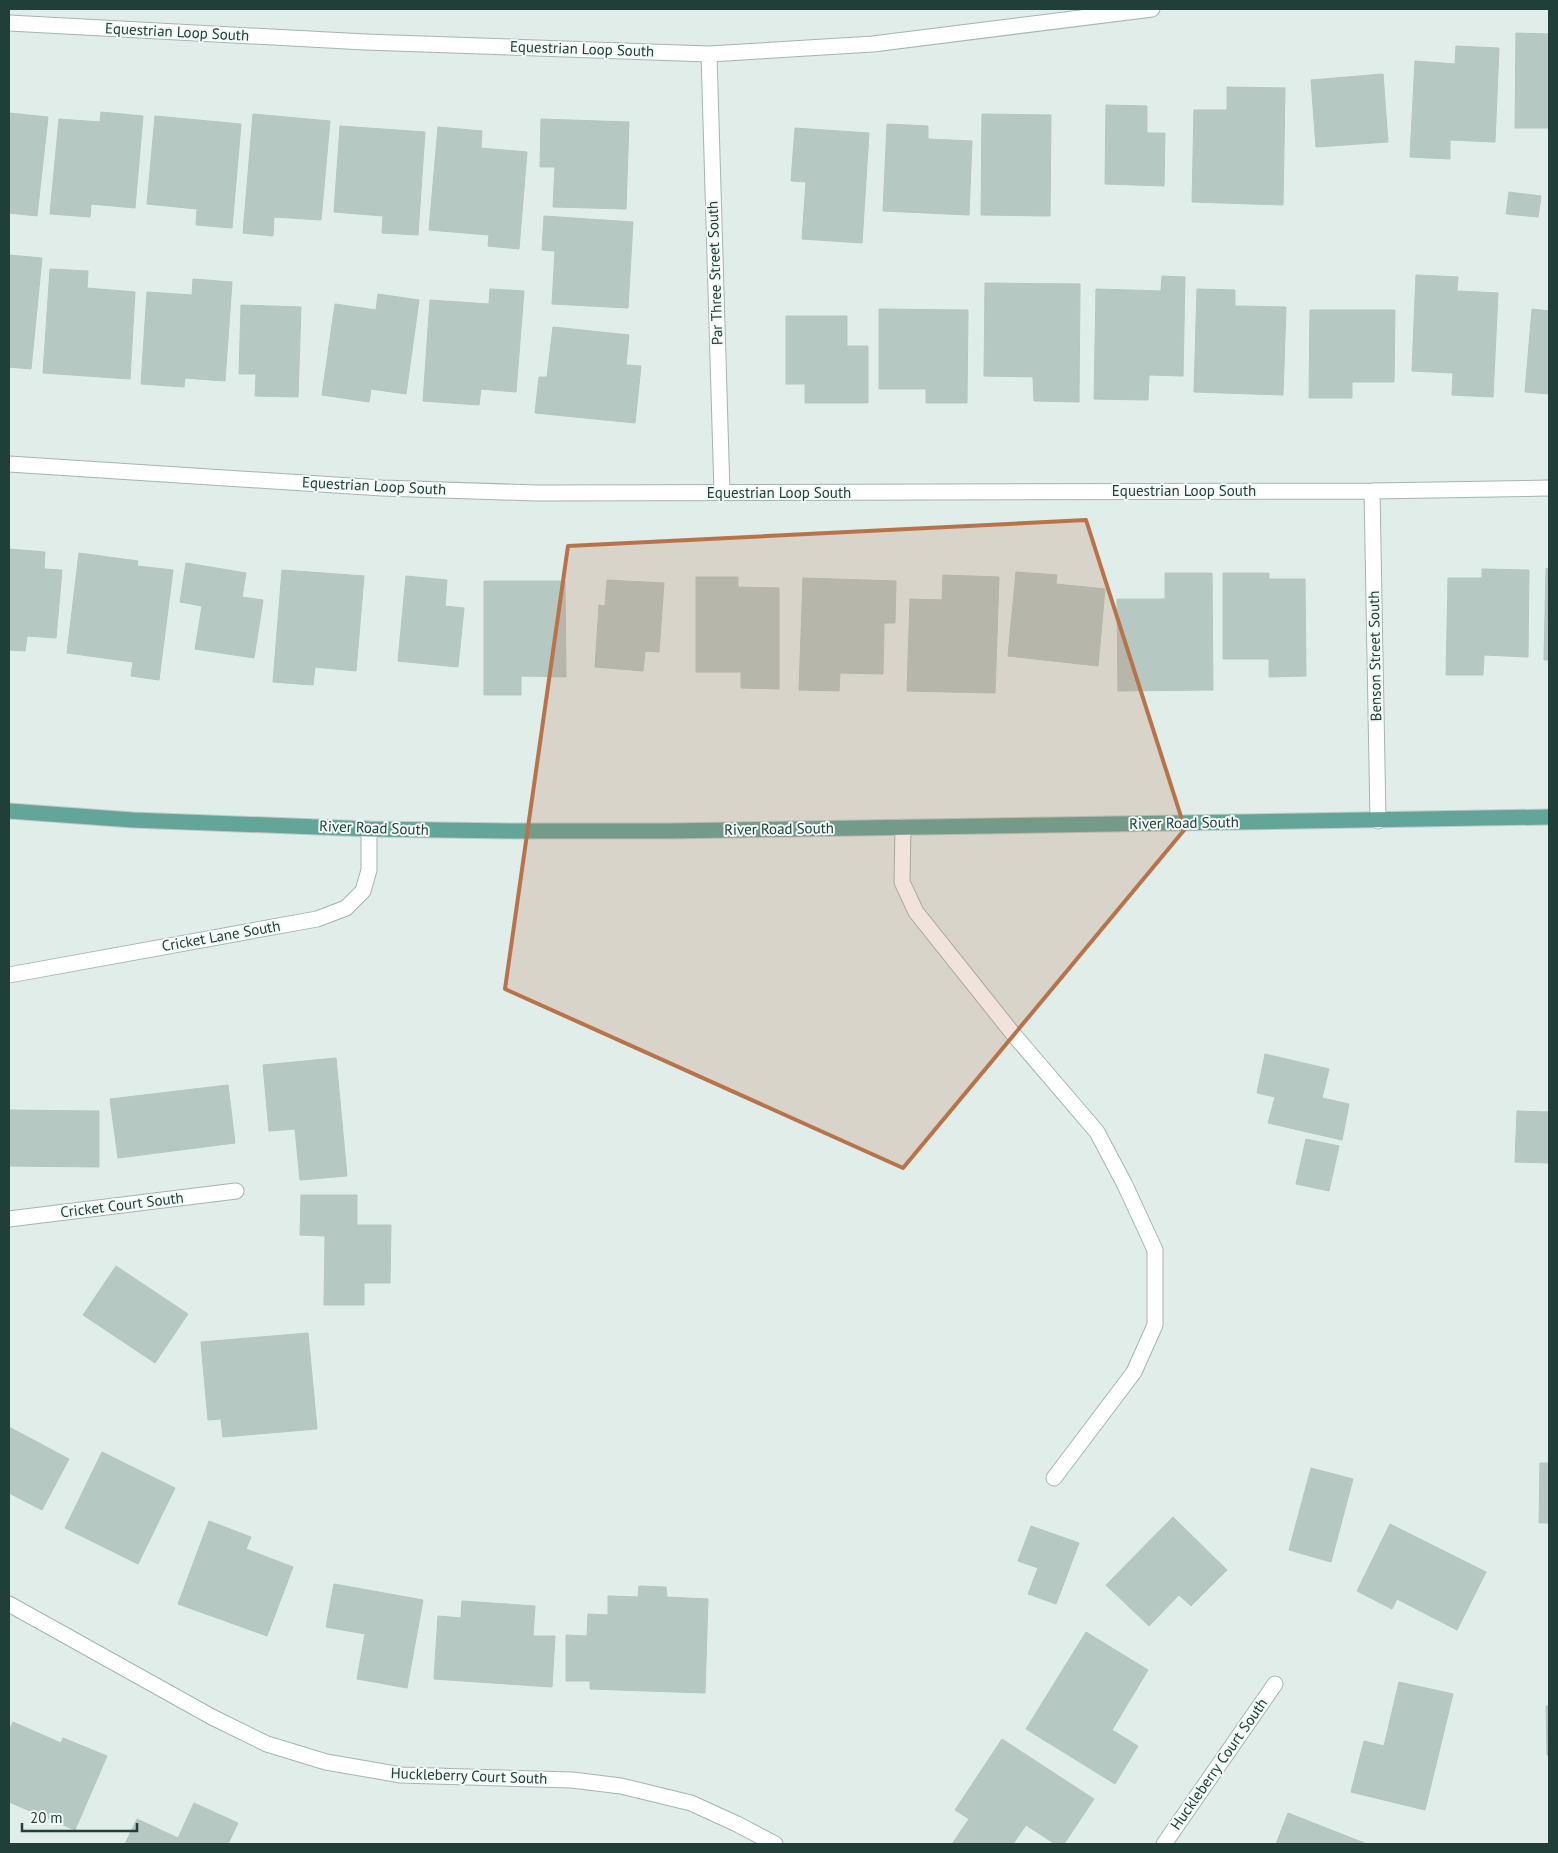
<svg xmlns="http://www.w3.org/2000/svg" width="1558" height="1853" viewBox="0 0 1558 1853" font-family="'PT Sans',sans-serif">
<rect width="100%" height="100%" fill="#e1ede9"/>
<path fill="#b6c8c2" stroke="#b3c7c0" d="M 1516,33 L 1549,34 L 1549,128 L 1515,128 Z
M 1456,46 L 1499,48 L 1495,142 L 1450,140 L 1450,159 L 1410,157 L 1415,61 L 1455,64 Z
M 1383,74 L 1388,142 L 1316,147 L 1311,80 Z
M 1227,87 L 1285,88 L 1283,205 L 1192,202 L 1194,110 L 1227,110 Z
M 1106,105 L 1147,106 L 1147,133 L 1165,133 L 1164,186 L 1105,184 Z
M 101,112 L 143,116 L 135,208 L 91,204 L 90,217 L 50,214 L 59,119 L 100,122 Z
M 9,113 L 48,117 L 37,216 L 9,213 Z
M 253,114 L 330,121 L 321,220 L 274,217 L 273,236 L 243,233 Z
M 982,114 L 1051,115 L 1050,216 L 981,215 Z
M 155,116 L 241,124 L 232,228 L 196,225 L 197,209 L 147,204 Z
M 541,119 L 629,122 L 626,209 L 553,207 L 555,167 L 540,167 Z
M 887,124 L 928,126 L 928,139 L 972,141 L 969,215 L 883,211 Z
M 340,126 L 425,132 L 418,235 L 382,233 L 383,216 L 334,212 Z
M 438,127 L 482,131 L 481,148 L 527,152 L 519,249 L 488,246 L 489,235 L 429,230 Z
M 795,128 L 869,133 L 862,243 L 802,239 L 806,182 L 791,181 Z
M 1509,192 L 1541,196 L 1538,217 L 1506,214 Z
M 544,216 L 633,222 L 628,308 L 552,304 L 555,251 L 542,250 Z
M 9,255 L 42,258 L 31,369 L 9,367 Z
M 50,269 L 88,271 L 87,288 L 135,292 L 130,379 L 43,373 Z
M 1416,275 L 1458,277 L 1457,291 L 1498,293 L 1493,397 L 1452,395 L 1453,373 L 1412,371 Z
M 1162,276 L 1185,277 L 1183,376 L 1149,375 L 1148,400 L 1094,399 L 1096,289 L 1161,291 Z
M 193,279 L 232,282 L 225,381 L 185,378 L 184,387 L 141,384 L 147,292 L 192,295 Z
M 985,283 L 1080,284 L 1079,402 L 1034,401 L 1033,377 L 984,376 Z
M 490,289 L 524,291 L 516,392 L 481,389 L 479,405 L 423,401 L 430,300 L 489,304 Z
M 1197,289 L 1235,290 L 1235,306 L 1286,307 L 1283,395 L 1194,392 Z
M 378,294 L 419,300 L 406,394 L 371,389 L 369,402 L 322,395 L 335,304 L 376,310 Z
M 241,305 L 301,307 L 298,397 L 255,396 L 256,374 L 239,374 Z
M 879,309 L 968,310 L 967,403 L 926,403 L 926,389 L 879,389 Z
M 1532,309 L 1549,311 L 1549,394 L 1525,392 Z
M 1310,310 L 1395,310 L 1394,382 L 1352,382 L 1352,398 L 1309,398 Z
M 786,316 L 847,316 L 847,346 L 868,346 L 868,403 L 805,403 L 805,384 L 786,384 Z
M 553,327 L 629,335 L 626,365 L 641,366 L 635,423 L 535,413 L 539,377 L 547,377 Z
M 9,549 L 45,552 L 44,569 L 62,570 L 56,638 L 27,636 L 25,651 L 9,650 Z
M 79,553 L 138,561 L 137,566 L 173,570 L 159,680 L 131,676 L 133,662 L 67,653 Z
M 186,563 L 246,573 L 242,597 L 263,600 L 254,658 L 195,649 L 202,606 L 180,602 Z
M 1546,568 L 1549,569 L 1549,660 L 1544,660 Z
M 1482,569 L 1529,570 L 1528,657 L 1484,655 L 1483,675 L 1446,675 L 1448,578 L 1482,578 Z
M 282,570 L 364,576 L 356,671 L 315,667 L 313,685 L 273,682 Z
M 1016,572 L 1057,575 L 1056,584 L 1105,589 L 1098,666 L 1008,656 Z
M 1165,573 L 1212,573 L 1213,690 L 1118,691 L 1117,599 L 1165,599 Z
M 1223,573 L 1269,573 L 1269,579 L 1305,579 L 1306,676 L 1269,677 L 1269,659 L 1223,659 Z
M 943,575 L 999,577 L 995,693 L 907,691 L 910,599 L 942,600 Z
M 406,576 L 447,580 L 445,606 L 464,608 L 458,667 L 398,661 Z
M 696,577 L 738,577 L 738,587 L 779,588 L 779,689 L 741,688 L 741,672 L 696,672 Z
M 803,578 L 896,581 L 895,623 L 884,623 L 883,674 L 840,673 L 839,691 L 799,690 Z
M 607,580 L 664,583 L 659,652 L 645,651 L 643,671 L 595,667 L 599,605 L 605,606 Z
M 484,581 L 565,581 L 566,677 L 521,676 L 521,695 L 484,695 Z
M 1265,1054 L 1329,1069 L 1322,1098 L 1349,1104 L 1342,1140 L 1268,1123 L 1275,1097 L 1257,1093 Z
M 336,1058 L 347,1176 L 300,1180 L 295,1129 L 269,1131 L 263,1065 Z
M 228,1085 L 235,1143 L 118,1158 L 110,1099 Z
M 9,1110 L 99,1111 L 99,1167 L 9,1166 Z
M 1517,1111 L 1549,1112 L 1549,1163 L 1515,1162 Z
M 1306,1139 L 1339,1146 L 1329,1191 L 1296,1184 Z
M 301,1195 L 357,1195 L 357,1225 L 391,1225 L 390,1283 L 364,1283 L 364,1305 L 324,1305 L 325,1236 L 300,1235 Z
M 116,1266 L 188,1314 L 155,1363 L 83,1315 Z
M 308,1333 L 317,1429 L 223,1437 L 221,1419 L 208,1420 L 201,1342 Z
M 9,1427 L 69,1459 L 42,1510 L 9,1493 Z
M 102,1452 L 175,1488 L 138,1564 L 65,1528 Z
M 1540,1463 L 1549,1463 L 1549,1523 L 1539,1523 Z
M 1311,1468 L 1353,1479 L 1331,1562 L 1289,1550 Z
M 1173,1517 L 1227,1570 L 1191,1606 L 1179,1595 L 1149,1626 L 1106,1585 Z
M 209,1521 L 251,1537 L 246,1549 L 293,1567 L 267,1636 L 178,1604 Z
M 1390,1524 L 1486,1572 L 1457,1630 L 1397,1599 L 1392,1609 L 1357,1591 Z
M 1031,1526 L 1079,1543 L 1056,1604 L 1028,1594 L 1038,1568 L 1018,1561 Z
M 334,1584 L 423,1600 L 407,1688 L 357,1679 L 365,1634 L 326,1627 Z
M 639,1586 L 666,1587 L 667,1597 L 708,1599 L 705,1693 L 590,1689 L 590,1681 L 566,1681 L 566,1635 L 587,1636 L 588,1614 L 608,1615 L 608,1596 L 638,1597 Z
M 462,1601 L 535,1606 L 533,1636 L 555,1636 L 552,1687 L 434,1679 L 438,1616 L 461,1618 Z
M 1086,1632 L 1148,1670 L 1112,1730 L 1138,1746 L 1115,1784 L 1026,1729 Z
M 1399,1682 L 1453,1694 L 1425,1810 L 1351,1792 L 1364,1741 L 1384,1746 Z
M 1546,1706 L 1549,1706 L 1549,1755 L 1547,1755 Z
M 13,1722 L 61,1743 L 63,1738 L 107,1756 L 75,1830 L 9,1802 L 9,1731 Z
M 1002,1739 L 1094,1799 L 1064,1844 L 1055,1844 L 1026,1825 L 1013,1844 L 952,1844 L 969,1819 L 955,1810 Z
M 194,1803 L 238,1823 L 228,1844 L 125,1844 L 137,1819 L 178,1838 Z
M 1288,1813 L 1367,1844 L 1276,1844 Z"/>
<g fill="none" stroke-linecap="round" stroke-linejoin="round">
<defs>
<path id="service" d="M 903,827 L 902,882 L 916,912 L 1014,1035 L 1097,1132 L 1125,1185 L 1155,1250 L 1155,1325 L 1134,1372 L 1054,1478"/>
<path id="minor" d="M 9,23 L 365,42 L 709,54 L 873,44 L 1152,9
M 709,54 L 722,493
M 9,464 L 382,488 L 537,493 L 1372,491 L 1549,488
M 1372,491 L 1378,821
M 9,975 L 317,919 L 346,908 L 363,891 L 369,870 L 369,829
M 9,1219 L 236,1191
M 9,1604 L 212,1717 L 267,1744 L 326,1762 L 401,1775 L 572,1780 L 621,1786 L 691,1803 L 737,1824 L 775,1844
M 1164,1844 L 1275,1684"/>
<path id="primary" d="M 9,811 L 133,820 L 369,829 L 511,831 L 668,831 L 1549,817"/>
</defs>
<use href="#service" stroke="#a3b5b1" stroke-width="17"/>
<use href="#minor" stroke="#a3b5b1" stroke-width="17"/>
<use href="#primary" stroke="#c1c9c8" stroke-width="17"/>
<use href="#service" stroke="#fff" stroke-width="15"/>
<use href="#minor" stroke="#fff" stroke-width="15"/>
<use href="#primary" stroke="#63a599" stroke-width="15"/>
</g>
<path fill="#b9734a" fill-opacity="0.2" stroke="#b9734a" stroke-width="4" stroke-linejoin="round" d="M 1086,520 L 1185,829 L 903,1168 L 505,989 L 568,546 Z"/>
<g text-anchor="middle" stroke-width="4" stroke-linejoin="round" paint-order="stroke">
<g font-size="15" fill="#203f39" stroke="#f2f9f6">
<text transform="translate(177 32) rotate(3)" y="5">Equestrian Loop South</text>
<text transform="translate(582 49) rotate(2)" y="5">Equestrian Loop South</text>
<text transform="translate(715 273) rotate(-92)" y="5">Par Three Street South</text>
<text transform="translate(374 486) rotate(3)" y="5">Equestrian Loop South</text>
<text x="1184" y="496">Equestrian Loop South</text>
<text x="779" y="498">Equestrian Loop South</text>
<text transform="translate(1375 656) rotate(-91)" y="5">Benson Street South</text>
<text transform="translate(1184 823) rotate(-1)" y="5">River Road South</text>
<text transform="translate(374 828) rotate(2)" y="5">River Road South</text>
<text transform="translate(779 829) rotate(-1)" y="5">River Road South</text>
<text transform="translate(221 936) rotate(-10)" y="5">Cricket Lane South</text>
<text transform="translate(122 1205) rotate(-7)" y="5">Cricket Court South</text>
<text transform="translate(1219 1764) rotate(-55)" y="5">Huckleberry Court South</text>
<text transform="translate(469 1776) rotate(2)" y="5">Huckleberry Court South</text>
</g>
</g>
<rect width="1558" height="1853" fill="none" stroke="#203f39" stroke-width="20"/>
<path d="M22 1823v8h115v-8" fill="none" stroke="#203f39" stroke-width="2.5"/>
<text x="30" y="1823" font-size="15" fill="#203f39" stroke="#f2f9f6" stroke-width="4" paint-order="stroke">20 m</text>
</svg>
